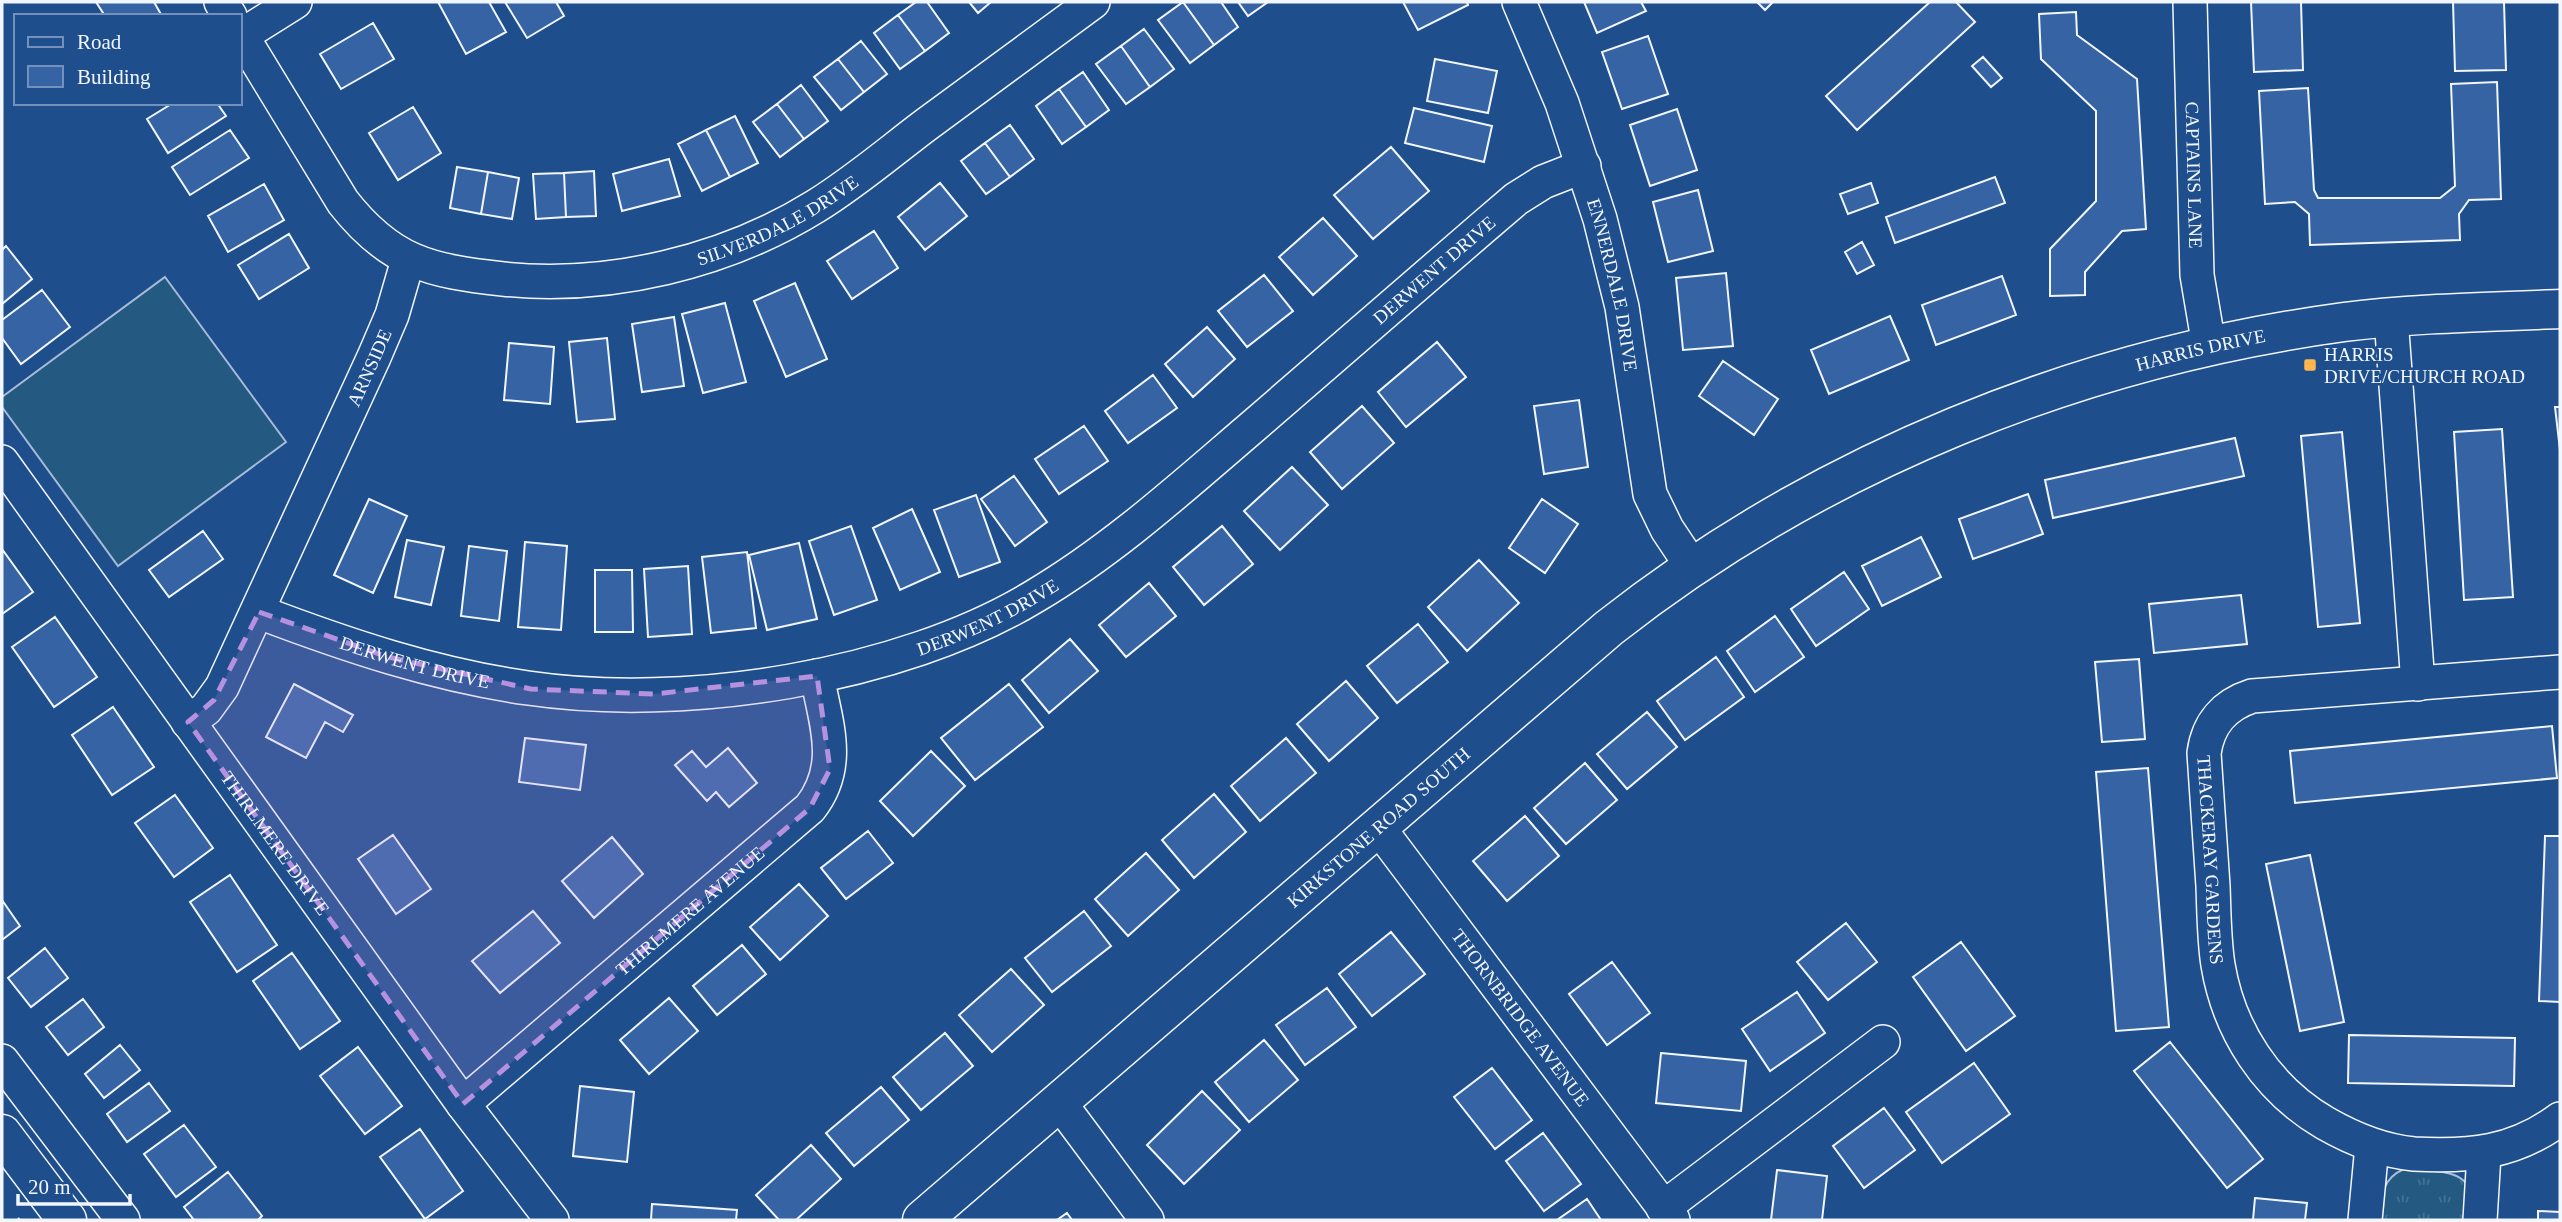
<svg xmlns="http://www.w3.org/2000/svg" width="2562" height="1222" viewBox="0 0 2562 1222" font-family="Georgia,serif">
<defs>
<pattern id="grass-tufts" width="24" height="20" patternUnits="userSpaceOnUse" patternTransform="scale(1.75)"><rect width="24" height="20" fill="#245a82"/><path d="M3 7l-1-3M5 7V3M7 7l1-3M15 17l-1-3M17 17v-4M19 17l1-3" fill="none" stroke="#447295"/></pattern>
</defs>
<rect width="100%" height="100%" fill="#1f4e8c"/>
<path fill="url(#grass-tufts)" stroke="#a8bbd7" stroke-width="2" d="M 2404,1169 C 2419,1171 2461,1168 2467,1186 C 2469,1196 2466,1211 2466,1220 L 2380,1220 C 2381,1197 2381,1179 2404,1169 Z"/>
<path fill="#245a82" stroke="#a8bbd7" stroke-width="2" d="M 165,277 L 286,442 L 118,566 L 2,407 L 2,397 Z"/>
<path fill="#3563a3" stroke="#f2f6ff" stroke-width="2" d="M 96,2 L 154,2 L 162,16 L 105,16 Z
M 438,2 L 489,2 L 506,32 L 466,54 Z
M 505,2 L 556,2 L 564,16 L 527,38 Z
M 916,2 L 927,2 L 949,33 L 925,51 L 898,15 Z
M 969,2 L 991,2 L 978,13 Z
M 1183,2 L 1221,2 L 1238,27 L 1214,45 Z
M 1183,2 L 1214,45 L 1190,63 L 1158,20 Z
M 1238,2 L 1268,2 L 1248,16 Z
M 1403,2 L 1467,2 L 1468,5 L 1418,30 Z
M 1584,2 L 1641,2 L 1646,11 L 1597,33 Z
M 1757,2 L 1773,2 L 1765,10 Z
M 1930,2 L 1956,2 L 1975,22 L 1857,130 L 1826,96 Z
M 2251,2 L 2301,2 L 2303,70 L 2254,72 Z
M 2453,2 L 2504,2 L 2506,70 L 2455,71 Z
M 2076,12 L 2077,35 L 2137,79 L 2146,229 L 2122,231 L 2085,272 L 2085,295 L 2050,296 L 2050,249 L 2096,201 L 2096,111 L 2041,59 L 2039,14 Z
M 898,15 L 925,51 L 900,69 L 874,33 Z
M 373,23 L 394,59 L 341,89 L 320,54 Z
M 1144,29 L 1174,69 L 1150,87 L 1121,46 Z
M 1648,36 L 1668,94 L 1622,109 L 1602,52 Z
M 861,41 L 887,74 L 864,92 L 838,59 Z
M 1121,46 L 1150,87 L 1126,104 L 1096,64 Z
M 1983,57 L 2002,78 L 1991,87 L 1972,66 Z
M 838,59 L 864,92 L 841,110 L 814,77 Z
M 1435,59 L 1497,71 L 1488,113 L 1427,101 Z
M 1083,72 L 1109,110 L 1086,127 L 1059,89 Z
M 2497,82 L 2501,199 L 2469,200 L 2459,214 L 2460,240 L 2310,245 L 2309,214 L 2295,202 L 2265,204 L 2259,91 L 2308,88 L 2314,190 L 2318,198 L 2440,198 L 2455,186 L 2451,84 Z
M 801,85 L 828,121 L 804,139 L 777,104 Z
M 1059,89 L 1086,127 L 1062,144 L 1036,106 Z
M 173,103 L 217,103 L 226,116 L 168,153 L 147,119 Z
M 777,104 L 804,139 L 780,157 L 753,122 Z
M 413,107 L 441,153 L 398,180 L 369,133 Z
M 1414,108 L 1492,126 L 1484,162 L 1405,143 Z
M 1677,109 L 1697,170 L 1650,186 L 1630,125 Z
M 735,116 L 758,163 L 730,177 L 706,130 Z
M 1010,125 L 1034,159 L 1010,177 L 985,143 Z
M 230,130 L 249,158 L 190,195 L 172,167 Z
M 706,130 L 730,177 L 702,191 L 678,144 Z
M 985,143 L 1010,177 L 986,194 L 961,161 Z
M 1391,147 L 1429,191 L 1373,239 L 1334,195 Z
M 669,159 L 680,196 L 622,211 L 613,174 Z
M 457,167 L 488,172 L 481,214 L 450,208 Z
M 594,171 L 596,216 L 566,217 L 564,173 Z
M 488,172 L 519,178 L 512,219 L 481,214 Z
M 564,173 L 566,217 L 536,219 L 533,174 Z
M 1995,177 L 2005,203 L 1895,243 L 1886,217 Z
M 940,183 L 967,216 L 925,250 L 898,217 Z
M 1871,183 L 1878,203 L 1848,214 L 1840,194 Z
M 264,184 L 284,220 L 228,252 L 208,216 Z
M 1698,190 L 1713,251 L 1668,262 L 1653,202 Z
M 1323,218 L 1357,256 L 1313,295 L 1279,257 Z
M 874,231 L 898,268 L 852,299 L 827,261 Z
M 289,234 L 309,268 L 259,299 L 238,265 Z
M 1862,242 L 1874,265 L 1857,274 L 1845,252 Z
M 6,246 L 32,279 L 2,304 L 2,250 Z
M 1726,273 L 1733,346 L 1683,350 L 1676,278 Z
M 1264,275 L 1293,311 L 1247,347 L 1218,311 Z
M 2002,276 L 2016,315 L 1936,345 L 1922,305 Z
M 795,283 L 827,359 L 786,377 L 754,301 Z
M 42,290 L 70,327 L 21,364 L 2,338 L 2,320 Z
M 725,303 L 746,382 L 703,393 L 682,314 Z
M 1890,316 L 1909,360 L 1829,394 L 1811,350 Z
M 674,317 L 684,386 L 642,392 L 632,324 Z
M 1207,327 L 1235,359 L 1193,397 L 1165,364 Z
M 607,338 L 615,419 L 577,422 L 569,342 Z
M 1437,342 L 1466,377 L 1406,427 L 1378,392 Z
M 509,343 L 554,347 L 550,404 L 504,400 Z
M 1723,361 L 1778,399 L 1754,435 L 1699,396 Z
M 1153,375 L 1177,408 L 1128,443 L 1105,411 Z
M 1579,400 L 1588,467 L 1544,474 L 1534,406 Z
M 1362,406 L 1394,443 L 1342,489 L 1310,452 Z
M 2555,407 L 2560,407 L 2560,450 Z
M 1084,426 L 1108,461 L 1059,494 L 1035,459 Z
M 2502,429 L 2513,597 L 2464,600 L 2454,432 Z
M 2342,432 L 2360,623 L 2318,627 L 2301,436 Z
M 2235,438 L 2244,476 L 2053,518 L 2045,480 Z
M 1292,467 L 1328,505 L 1280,550 L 1244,511 Z
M 1014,476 L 1047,522 L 1015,546 L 981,499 Z
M 2028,494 L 2043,534 L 1973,559 L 1959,519 Z
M 976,495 L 1000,562 L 959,577 L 934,510 Z
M 369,499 L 407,516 L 373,593 L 334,575 Z
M 1542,499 L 1578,524 L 1545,573 L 1509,548 Z
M 912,509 L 940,572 L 900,590 L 873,528 Z
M 851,526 L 877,600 L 834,615 L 809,541 Z
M 1222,526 L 1253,564 L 1204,605 L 1173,567 Z
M 203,531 L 223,559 L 169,597 L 149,570 Z
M 1921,537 L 1941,577 L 1882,606 L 1862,566 Z
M 407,540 L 444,547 L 431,605 L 395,597 Z
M 525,542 L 567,546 L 561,630 L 518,627 Z
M 799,543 L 817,619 L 767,630 L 749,555 Z
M 469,546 L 507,551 L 499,621 L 461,616 Z
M 2,549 L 33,592 L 2,614 Z
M 747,552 L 756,628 L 711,633 L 702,557 Z
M 1479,560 L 1519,603 L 1467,651 L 1428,607 Z
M 688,566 L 692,634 L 648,637 L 644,569 Z
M 595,570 L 632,570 L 633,632 L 595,632 Z
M 1844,572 L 1869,609 L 1816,646 L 1791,609 Z
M 1149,583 L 1176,616 L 1126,657 L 1099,625 Z
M 2241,595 L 2247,644 L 2154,653 L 2149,604 Z
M 1775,616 L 1804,657 L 1755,692 L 1727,651 Z
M 55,617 L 97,677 L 54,707 L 12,647 Z
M 1418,624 L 1448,662 L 1397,703 L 1367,666 Z
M 1070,639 L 1098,671 L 1049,713 L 1022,680 Z
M 1716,657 L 1744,697 L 1685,740 L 1657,701 Z
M 2139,659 L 2145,739 L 2102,742 L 2095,662 Z
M 1346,681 L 1378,718 L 1329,761 L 1297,724 Z
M 294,684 L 353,715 L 343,732 L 325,722 L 306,758 L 266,737 Z
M 1009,684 L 1043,727 L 975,780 L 941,738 Z
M 113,707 L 154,767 L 112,795 L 72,735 Z
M 1647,712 L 1677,747 L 1627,789 L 1597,754 Z
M 2552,726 L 2557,778 L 2295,803 L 2290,751 Z
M 525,738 L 586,745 L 580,790 L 519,782 Z
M 1286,738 L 1316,773 L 1260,821 L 1231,786 Z
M 728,748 L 757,783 L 729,807 L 716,792 L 707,801 L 675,765 L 692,751 L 706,767 Z
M 931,751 L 965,786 L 913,836 L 880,801 Z
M 1585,763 L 1617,800 L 1566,844 L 1534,808 Z
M 2148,768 L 2169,1027 L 2116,1031 L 2096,772 Z
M 1214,794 L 1246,832 L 1194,878 L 1162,840 Z
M 175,795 L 213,848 L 174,877 L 135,823 Z
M 1525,816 L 1559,856 L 1507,901 L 1473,861 Z
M 868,831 L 893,863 L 846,899 L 821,868 Z
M 393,835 L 431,889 L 396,914 L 358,859 Z
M 2545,836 L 2560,836 L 2560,1002 L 2539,1001 Z
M 612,837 L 643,874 L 594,918 L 562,881 Z
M 1146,853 L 1179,890 L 1128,936 L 1095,899 Z
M 2310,855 L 2344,1022 L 2300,1031 L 2266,864 Z
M 230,875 L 277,945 L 237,972 L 190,902 Z
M 799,884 L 828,916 L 780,960 L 750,927 Z
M 2,900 L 20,926 L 2,940 Z
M 533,911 L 560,943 L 500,993 L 472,961 Z
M 1084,911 L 1111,946 L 1052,992 L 1025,958 Z
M 1846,923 L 1877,962 L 1828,1000 L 1797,962 Z
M 1391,932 L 1425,974 L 1372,1016 L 1339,974 Z
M 1961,942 L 2015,1016 L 1966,1051 L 1913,977 Z
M 742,945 L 766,974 L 717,1015 L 693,986 Z
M 45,948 L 68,978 L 31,1007 L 8,978 Z
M 292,953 L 340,1021 L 300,1049 L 253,981 Z
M 1612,962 L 1650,1013 L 1607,1045 L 1569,994 Z
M 1011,969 L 1044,1005 L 992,1052 L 959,1015 Z
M 1327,988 L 1356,1027 L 1305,1065 L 1276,1025 Z
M 1797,992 L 1825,1033 L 1770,1071 L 1742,1029 Z
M 669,998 L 698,1031 L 649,1074 L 620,1040 Z
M 83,999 L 104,1027 L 68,1055 L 46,1027 Z
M 945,1033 L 973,1066 L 921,1110 L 893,1077 Z
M 2349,1035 L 2515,1038 L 2514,1086 L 2348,1083 Z
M 1264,1040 L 1298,1080 L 1249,1122 L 1215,1082 Z
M 2170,1042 L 2263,1159 L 2227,1188 L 2134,1071 Z
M 120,1045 L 140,1070 L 104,1098 L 85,1074 Z
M 358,1047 L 402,1106 L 365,1134 L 320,1076 Z
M 1661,1053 L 1746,1061 L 1741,1111 L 1656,1103 Z
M 1974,1063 L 2010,1114 L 1942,1163 L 1906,1112 Z
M 1492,1068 L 1532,1120 L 1495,1149 L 1454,1097 Z
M 149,1083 L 170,1111 L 127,1142 L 107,1114 Z
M 580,1086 L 634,1092 L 627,1162 L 573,1156 Z
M 881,1087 L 909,1120 L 854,1166 L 826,1133 Z
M 1202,1091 L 1240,1130 L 1184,1184 L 1147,1145 Z
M 1884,1108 L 1915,1150 L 1864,1188 L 1833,1146 Z
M 184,1125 L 216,1167 L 176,1197 L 144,1154 Z
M 420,1129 L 463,1191 L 425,1219 L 380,1157 Z
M 1543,1133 L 1581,1184 L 1544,1211 L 1506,1161 Z
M 811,1145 L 841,1179 L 796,1220 L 779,1220 L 756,1195 Z
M 1777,1170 L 1827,1176 L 1822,1220 L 1771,1220 Z
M 228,1172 L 262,1216 L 258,1220 L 194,1220 L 184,1207 Z
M 2255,1198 L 2307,1203 L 2305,1220 L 2253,1220 Z
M 1587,1199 L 1601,1220 L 1557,1220 Z
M 652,1204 L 737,1210 L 736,1220 L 651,1220 Z
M 2538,1211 L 2560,1212 L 2560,1220 L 2538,1220 Z
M 1067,1213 L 1072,1220 L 1057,1220 Z"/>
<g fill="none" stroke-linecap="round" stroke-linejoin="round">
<defs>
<g id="minor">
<path d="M 221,2 L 230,16"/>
<path id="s1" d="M 1519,2 L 1562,103 L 1600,219 L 1622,307 L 1650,494 L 1667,529 L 1693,568"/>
<path id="s2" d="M 2190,2 L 2197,275 L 2209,346"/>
<path id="s3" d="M 240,33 L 343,202 C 390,262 429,271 503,279 C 609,290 726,262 816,206 C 855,182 891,151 927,124 C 982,83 1038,43 1093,2"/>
<path d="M 241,36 L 295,2"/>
<path d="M 2391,318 L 2418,684"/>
<path id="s4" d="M 2,462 L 463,1104 L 552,1220"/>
<path id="s5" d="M 259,612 C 346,645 435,675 528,688 C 683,711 900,678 1035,596 C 1114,549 1181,488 1250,429 C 1339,352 1427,275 1516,199 L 1543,182 L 1584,166"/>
<path id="s6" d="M 2560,672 L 2252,696 C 2224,705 2208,724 2204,753 C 2207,797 2210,841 2213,886 C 2214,912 2214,940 2218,965 C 2229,1031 2267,1089 2325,1123 C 2353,1139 2382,1151 2414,1154 C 2470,1157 2514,1153 2560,1119"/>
<path id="s7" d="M 188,722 L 206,709 L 222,687 L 374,357 L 392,315 L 408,260"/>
<path id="s8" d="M 1378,827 L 1673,1220"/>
<path d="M 2,1061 L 123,1220"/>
<path d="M 1059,1102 L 1147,1220"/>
<path id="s9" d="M 463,1104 L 810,808 C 843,766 826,724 817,676"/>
<path d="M 1663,1208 L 1883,1042"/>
<path d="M 2365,1220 L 2372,1146"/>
<path d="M 2480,1220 L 2484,1154"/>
</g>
<g id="tertiary">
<path id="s10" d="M 922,1220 L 1609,628 C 1820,462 2079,358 2344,322 C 2415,313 2488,312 2560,309"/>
</g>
<path id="trunk" d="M 2,1134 L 67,1220"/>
</defs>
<use href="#minor" stroke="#f2f6ff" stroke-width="36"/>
<use href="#tertiary" stroke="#f2f6ff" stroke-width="41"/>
<use href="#trunk" stroke="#f2f6ff" stroke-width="41"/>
<use href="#minor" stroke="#1f4e8c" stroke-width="33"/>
<use href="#tertiary" stroke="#1f4e8c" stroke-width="38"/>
<use href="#trunk" stroke="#1f4e8c" stroke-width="38"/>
<path stroke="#f2f6ff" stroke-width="2" stroke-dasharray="9 3.5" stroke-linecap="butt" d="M 18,1218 L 20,1220"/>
</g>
<path fill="#b691df" fill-opacity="0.2" stroke="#b691df" stroke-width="5" stroke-dasharray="14 9" stroke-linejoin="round" d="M 259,612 L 388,657 L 531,689 L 654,694 L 817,676 L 830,769 L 810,808 L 463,1104 L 188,722 L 214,700 Z"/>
<rect fill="#ffb74d" stroke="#1f4e8c" stroke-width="2.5" x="2303" y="358" width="14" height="14" rx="3.5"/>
<g text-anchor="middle" stroke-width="5" stroke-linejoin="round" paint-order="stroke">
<g font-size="19" fill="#f2f6ff" stroke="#1f4e8c">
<text dy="7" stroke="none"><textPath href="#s2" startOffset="173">CAPTAINS LANE</textPath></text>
<text dy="7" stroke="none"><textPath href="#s3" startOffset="668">SILVERDALE DRIVE</textPath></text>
<text dy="7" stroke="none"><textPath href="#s5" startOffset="1320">DERWENT DRIVE</textPath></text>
<text dy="7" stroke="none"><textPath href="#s1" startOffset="299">ENNERDALE DRIVE</textPath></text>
<text dy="7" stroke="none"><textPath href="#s10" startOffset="1566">HARRIS DRIVE</textPath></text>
<text dy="7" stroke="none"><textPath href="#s7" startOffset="401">ARNSIDE</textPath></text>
<text dy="7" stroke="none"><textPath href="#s5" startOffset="752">DERWENT DRIVE</textPath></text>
<text dy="7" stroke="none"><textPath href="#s5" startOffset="164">DERWENT DRIVE</textPath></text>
<text dy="7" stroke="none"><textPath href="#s10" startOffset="602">KIRKSTONE ROAD SOUTH</textPath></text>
<text dy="7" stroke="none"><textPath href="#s4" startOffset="469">THIRLMERE DRIVE</textPath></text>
<text dy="7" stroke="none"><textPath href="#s6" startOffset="495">THACKERAY GARDENS</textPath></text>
<text dy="7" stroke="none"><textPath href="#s9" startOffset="298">THIRLMERE AVENUE</textPath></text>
<text dy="7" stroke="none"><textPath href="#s8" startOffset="238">THORNBRIDGE AVENUE</textPath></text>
</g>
<g font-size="19" fill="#f2f6ff" stroke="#1f4e8c" text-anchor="start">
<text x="2324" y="361">HARRIS<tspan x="2324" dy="22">DRIVE/CHURCH ROAD</tspan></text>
</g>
</g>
<rect width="2562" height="1222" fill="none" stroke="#f2f6ff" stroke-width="7"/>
<rect x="14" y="14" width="228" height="91" fill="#1f4e8c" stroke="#7391ba" stroke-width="2"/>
<rect x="28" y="37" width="35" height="10" fill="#1f4e8c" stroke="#7391ba" stroke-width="2"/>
<text x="77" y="49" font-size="21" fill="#f2f6ff">Road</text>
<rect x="28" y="66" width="35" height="21" fill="#3563a3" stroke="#7391ba" stroke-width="2"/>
<text x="77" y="84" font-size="21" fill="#f2f6ff">Building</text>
<path d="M18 1194v10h112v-10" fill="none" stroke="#f2f6ff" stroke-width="3.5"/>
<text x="28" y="1194" font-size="21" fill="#f2f6ff" stroke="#1f4e8c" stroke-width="5" paint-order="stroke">20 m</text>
</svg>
